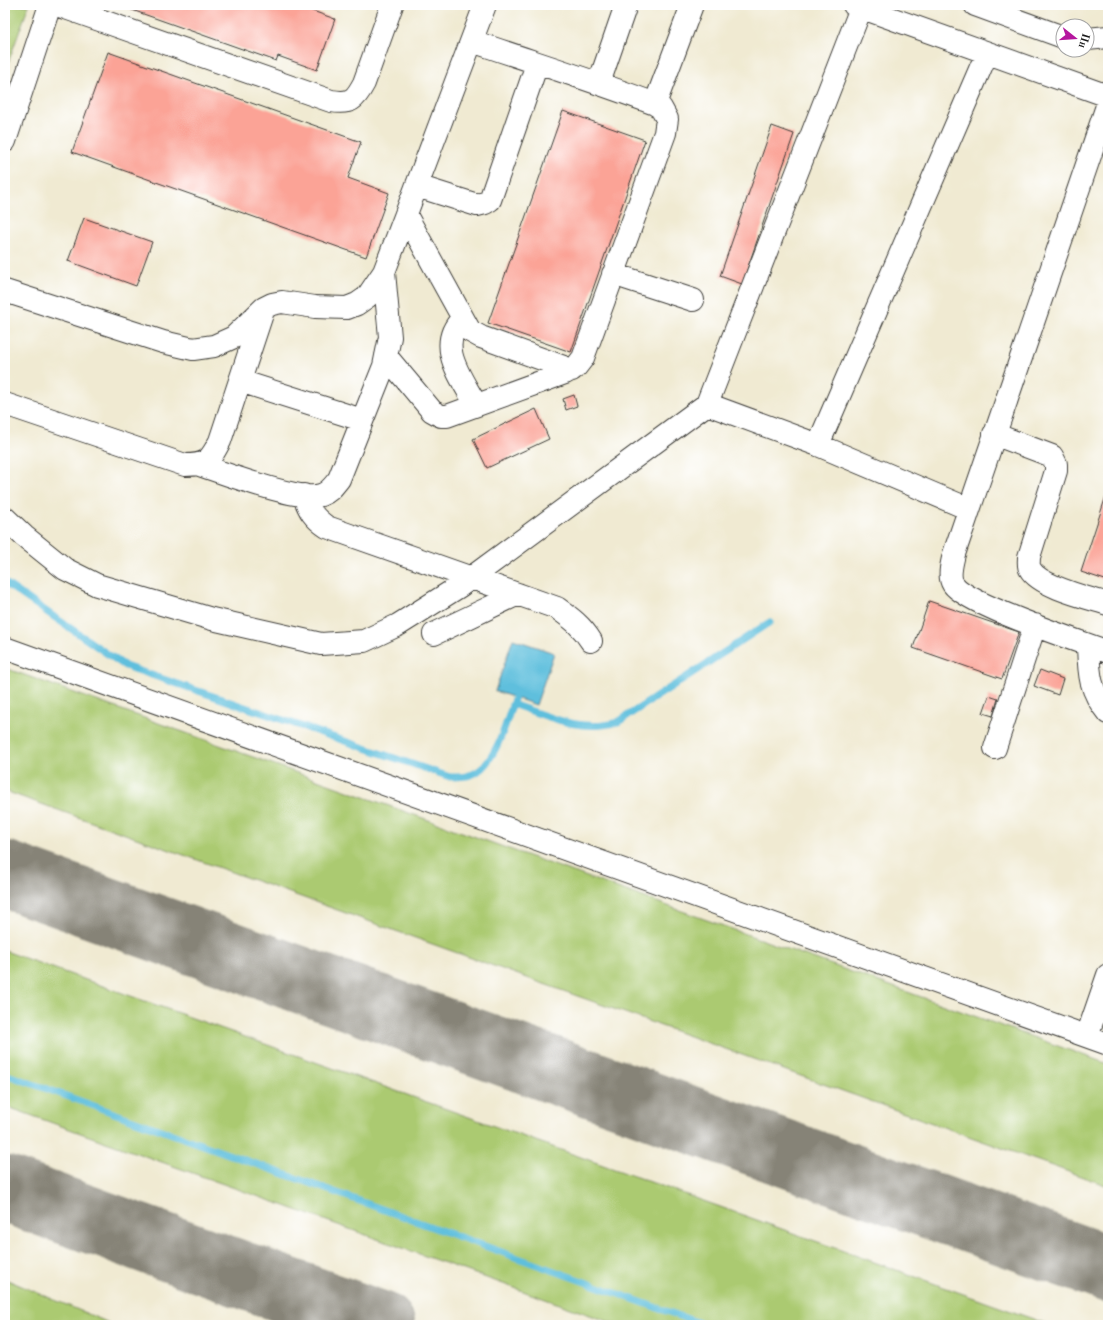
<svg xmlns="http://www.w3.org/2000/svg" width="1113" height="1330" viewBox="0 0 1113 1330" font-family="'Old Standard TT',serif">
<rect width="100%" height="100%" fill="#fff"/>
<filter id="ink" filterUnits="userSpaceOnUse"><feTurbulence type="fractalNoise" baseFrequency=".025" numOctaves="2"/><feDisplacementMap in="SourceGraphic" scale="8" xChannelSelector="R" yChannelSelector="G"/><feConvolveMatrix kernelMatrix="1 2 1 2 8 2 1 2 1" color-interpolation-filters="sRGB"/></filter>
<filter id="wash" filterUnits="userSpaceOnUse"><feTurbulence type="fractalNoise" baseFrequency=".012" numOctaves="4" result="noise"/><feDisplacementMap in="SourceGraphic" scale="16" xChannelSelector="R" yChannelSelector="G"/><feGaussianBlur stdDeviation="0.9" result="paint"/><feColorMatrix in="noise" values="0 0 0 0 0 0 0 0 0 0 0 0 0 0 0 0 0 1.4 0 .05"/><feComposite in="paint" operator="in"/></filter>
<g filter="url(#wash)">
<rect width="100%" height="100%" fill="#f0ead2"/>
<path fill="#abca71" stroke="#647346" d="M 5,5 L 29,5 L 5,71 Z
M 5,668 L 1108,1064 L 1108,1186 L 5,791 Z
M 5,951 L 1050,1325 L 618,1325 L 5,1106 Z
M 5,1279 L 114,1325 L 5,1325 Z"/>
<path fill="#5fbfdd" stroke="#3e6e7c" d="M 513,639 L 554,653 L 536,705 L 495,691 Z"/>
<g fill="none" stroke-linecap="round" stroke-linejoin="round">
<path stroke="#5fbfdd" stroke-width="7" d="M 5,583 L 125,666 L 450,777 C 459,777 469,777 477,772 C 498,759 509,713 517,690
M 512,704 C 547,716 581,733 618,722 L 770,622
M 5,1074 L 705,1325"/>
<path stroke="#868377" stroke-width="67" d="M 5,874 L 1108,1269
M 5,1189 L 382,1325"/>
</g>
<g id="blocks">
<path fill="#fba396" d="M 118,5 L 296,5 L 335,19 L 317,70 L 278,56 L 276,61 Z
M 108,52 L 361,142 L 348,178 L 389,193 L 366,257 L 72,152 Z
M 563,111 L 645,140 L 571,352 L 488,323 Z
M 772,126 L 794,134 L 742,284 L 720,276 Z
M 84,218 L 152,242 L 136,286 L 68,261 Z
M 574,395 L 577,406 L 566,410 L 563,399 Z
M 536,409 L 549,439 L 487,468 L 473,439 Z
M 1108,490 L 1108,581 L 1081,572 Z
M 929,601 L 1019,632 L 1002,679 L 913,648 Z
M 1040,670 L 1063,679 L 1058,695 L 1034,686 Z
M 989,696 L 998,699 L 993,716 L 983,713 Z"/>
</g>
</g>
<g filter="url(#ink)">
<use href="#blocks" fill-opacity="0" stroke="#3c3b37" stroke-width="1"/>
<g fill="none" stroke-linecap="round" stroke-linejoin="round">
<defs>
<path id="minor" d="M 57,5 L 331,101 C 351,104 355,100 364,83 L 392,5
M 854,5 L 1108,96
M 975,5 L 1063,37
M 1087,39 L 1108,37
M 599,83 L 626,5
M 1108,103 L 954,554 C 952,563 948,576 953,584 C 967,605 1079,641 1108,652
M 655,104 L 692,5
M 5,141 L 50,5
M 417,186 L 477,205 L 485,203 L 490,200 L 537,64
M 406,215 L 470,331 L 481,337 L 572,370
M 613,274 L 693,300
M 5,291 L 163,342 L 193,349 L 214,346 L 234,337 L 264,308 L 272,304 L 282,302 L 315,307 L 347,308 L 357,304 L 367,297 L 384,272 L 485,5
M 462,319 C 435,346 462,378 476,405
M 386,356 L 432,411 L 441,416 L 447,416 L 565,373 L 576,367 L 583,358 L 665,133 L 667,119 L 661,108 L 655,104 C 595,81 533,62 472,41
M 240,381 L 362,420
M 5,404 L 185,465 C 207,465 210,460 220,441 L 263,311
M 707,404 L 818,445 L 969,509
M 994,434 L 1052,456 L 1056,464 L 1056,471 L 1029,557 C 1029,561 1028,566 1030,569 C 1040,587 1089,598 1108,604
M 818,445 L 987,53
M 200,465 C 224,473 300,502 321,495 C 330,492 334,485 339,479 L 384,366 L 390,337 L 384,272
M 304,495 C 308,510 314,518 327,527 L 557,608 C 571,618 582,626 591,641
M 5,518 L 24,536 L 65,569 L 97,585 L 212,619 L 321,644 L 364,641 L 398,625 L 460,586 L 707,404 L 861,8
M 434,634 L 518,594
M 1088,645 C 1089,673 1089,690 1108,713
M 5,648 L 1108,1044
M 995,748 L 1035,625
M 1087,1036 L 1108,975"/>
</defs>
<use href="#minor" stroke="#3c3b37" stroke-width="24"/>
<use href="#minor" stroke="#fff" stroke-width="22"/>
</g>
</g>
<rect width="1113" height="1330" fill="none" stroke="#fff" stroke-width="20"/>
<g transform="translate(1075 38) rotate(107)"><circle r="19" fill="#ffffff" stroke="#a4a4a4"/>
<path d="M0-3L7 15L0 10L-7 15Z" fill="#b5179e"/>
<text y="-6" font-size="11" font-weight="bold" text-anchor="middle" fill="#1c1c1c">Пн</text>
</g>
</svg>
